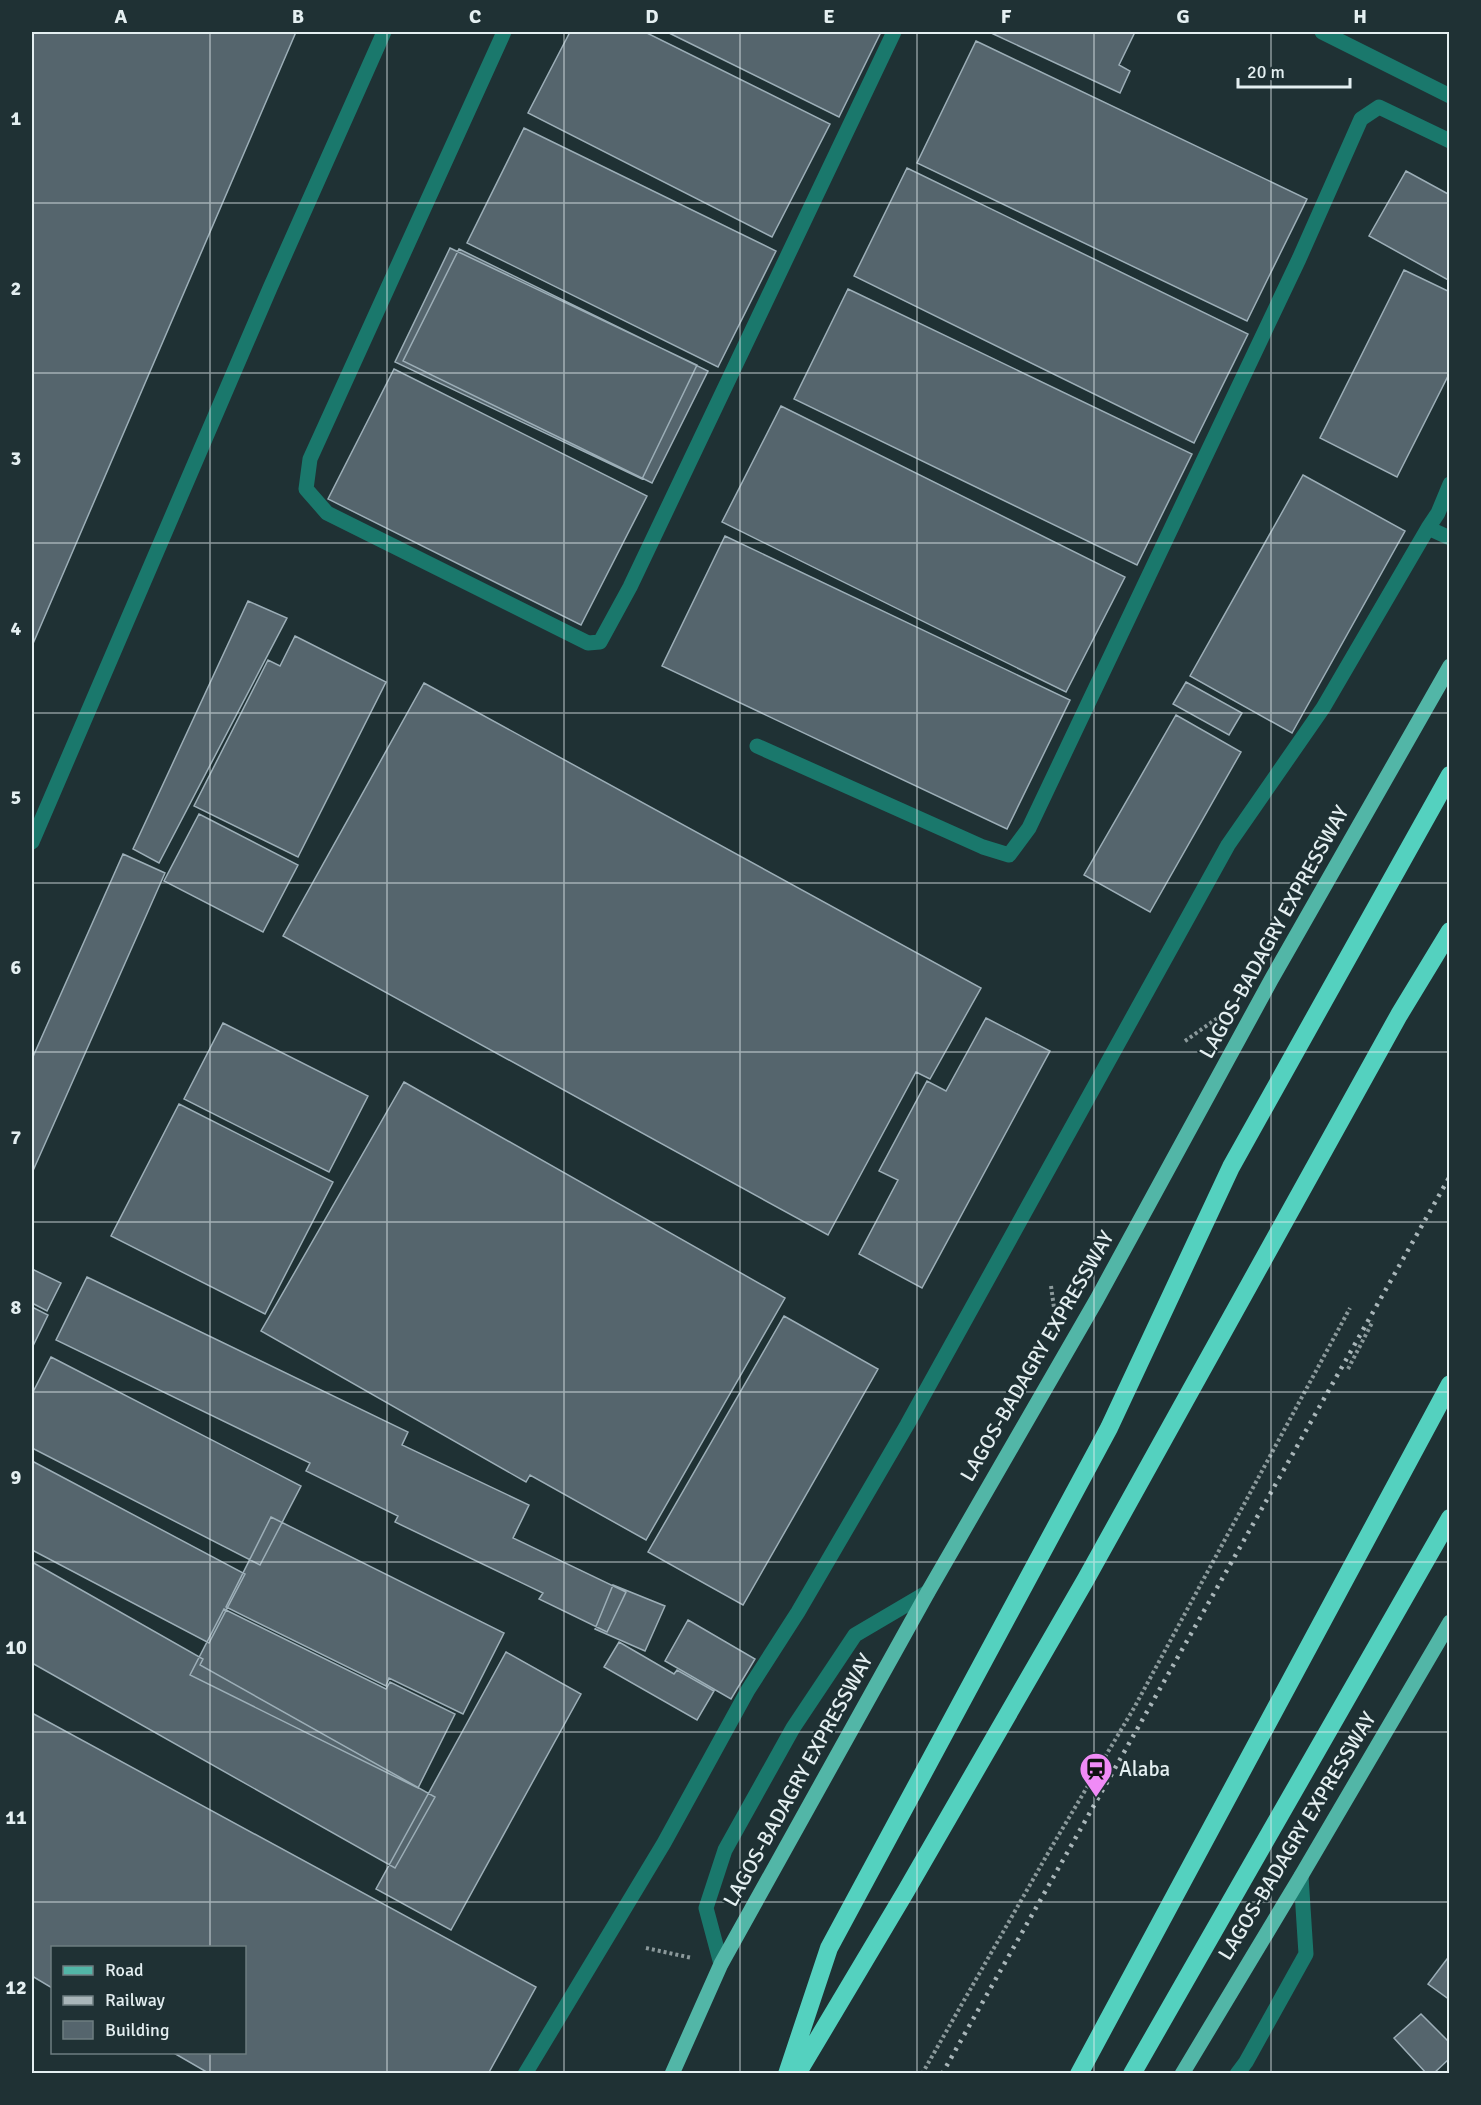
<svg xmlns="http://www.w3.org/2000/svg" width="1481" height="2105" viewBox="0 0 1481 2105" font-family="Signika,sans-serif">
<rect width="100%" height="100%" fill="#1f3134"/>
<path fill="#55656d" stroke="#9caeb7" stroke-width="1.5" d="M 32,32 L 296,32 L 32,646 Z
M 570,32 L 645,32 L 830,124 L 772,237 L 528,113 Z
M 667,32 L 881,32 L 839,117 Z
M 989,32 L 1135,32 L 1119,65 L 1130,71 L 1120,93 Z
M 976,41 L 1307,199 L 1247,321 L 917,163 Z
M 524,128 L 776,251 L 718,367 L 467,243 Z
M 907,168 L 1248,334 L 1194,443 L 854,276 Z
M 1406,171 L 1450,195 L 1450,281 L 1369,236 Z
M 450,248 L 697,365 L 642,479 L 395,362 Z
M 459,249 L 708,371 L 652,483 L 403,361 Z
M 1404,270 L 1450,292 L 1450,372 L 1397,477 L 1320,438 Z
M 848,289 L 1192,454 L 1137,565 L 794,399 Z
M 394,369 L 647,496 L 581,625 L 328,499 Z
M 781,406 L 1125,577 L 1066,692 L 722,522 Z
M 1303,475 L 1405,531 L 1292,733 L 1190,676 Z
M 725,536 L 1070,700 L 1007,829 L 662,666 Z
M 248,601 L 287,618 L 159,863 L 133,849 Z
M 295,636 L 386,682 L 298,857 L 194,806 L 268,660 L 280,666 Z
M 1186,682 L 1242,713 L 1229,735 L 1173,704 Z
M 424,683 L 981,988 L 930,1079 L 916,1072 L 828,1235 L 283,936 Z
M 1176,715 L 1241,752 L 1150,912 L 1084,875 Z
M 199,814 L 298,865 L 263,932 L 164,881 Z
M 123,854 L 165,873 L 32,1173 L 32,1059 Z
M 986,1018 L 1050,1051 L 922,1288 L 859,1254 L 898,1180 L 879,1171 L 927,1081 L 946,1091 Z
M 223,1023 L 368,1096 L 329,1172 L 184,1099 Z
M 404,1082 L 785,1298 L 646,1540 L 530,1475 L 526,1482 L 261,1331 Z
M 179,1104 L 333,1182 L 265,1314 L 111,1236 Z
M 32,1269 L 61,1283 L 47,1311 L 32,1303 Z
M 87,1277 L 408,1432 L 402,1445 L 529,1505 L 513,1538 L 626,1592 L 607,1632 L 539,1599 L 543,1593 L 395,1522 L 398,1516 L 306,1471 L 310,1463 L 56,1340 Z
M 32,1307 L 48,1315 L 32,1348 Z
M 784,1316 L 878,1369 L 743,1605 L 648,1552 Z
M 51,1357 L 301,1486 L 260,1565 L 32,1448 L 32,1394 Z
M 32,1461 L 245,1574 L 209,1643 L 32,1550 Z
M 271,1517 L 504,1633 L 463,1714 L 389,1678 L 386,1686 L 226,1607 Z
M 32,1562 L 203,1659 L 200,1665 L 435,1797 L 395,1868 L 32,1663 Z
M 613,1585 L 665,1606 L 645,1651 L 595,1629 Z
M 224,1609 L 386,1689 L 390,1682 L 455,1714 L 418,1788 L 190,1675 Z
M 688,1620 L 755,1659 L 731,1699 L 665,1661 Z
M 619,1642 L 674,1674 L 677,1670 L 714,1691 L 697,1720 L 604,1667 Z
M 506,1652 L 581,1694 L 451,1930 L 376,1889 Z
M 32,1713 L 536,1987 L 488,2074 L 210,2074 L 172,2052 L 244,2052 L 244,1948 L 52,1948 L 52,1988 L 32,1976 Z
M 1450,1955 L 1450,2000 L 1428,1984 Z
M 1421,2014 L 1450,2043 L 1450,2058 L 1433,2074 L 1427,2074 L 1394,2038 Z"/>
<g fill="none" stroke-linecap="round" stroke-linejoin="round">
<path stroke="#8b999b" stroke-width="4" stroke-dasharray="3 3" stroke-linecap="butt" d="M 1185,1041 L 1219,1017
M 1051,1286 L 1055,1315
M 1348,1369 L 1373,1321
M 646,1948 L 692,1958
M 922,2074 L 1051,1848 L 1134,1708 L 1350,1308"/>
<path stroke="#1a786c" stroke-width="15" d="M 504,32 L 310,459 L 306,489 L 327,513 L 588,643 L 600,642 L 630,587 L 894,32
M 1322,32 L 1450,96
M 1450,484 L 1438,513 L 1428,528 L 1450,538
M 757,746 L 983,847 L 1009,855 L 1029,828 L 1299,259 L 1361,119 L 1379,107 L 1450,141
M 32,842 L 270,288 L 384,32
M 721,1964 L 706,1908 L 725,1850 L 793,1728 L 855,1635 L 928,1592
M 525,2074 L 664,1843 L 748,1690 L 798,1612 L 907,1425 L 1228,845 L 1323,708 L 1428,528
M 1237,2074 L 1246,2062 L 1306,1954 L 1301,1876"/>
<path stroke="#52b6a7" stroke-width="15" d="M 672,2074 L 721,1964 L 928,1592 L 1097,1299 L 1271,980 L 1450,666
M 1182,2074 L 1301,1876 L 1450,1622"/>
<path stroke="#54d1bf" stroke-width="18" d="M 787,2074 L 829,1948 L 1109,1428 L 1231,1167 L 1450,775
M 797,2074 L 906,1891 L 1086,1579 L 1399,1015 L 1450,931
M 1079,2074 L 1450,1384
M 1132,2074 L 1450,1518"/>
<path stroke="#a9b6b9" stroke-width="4.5" stroke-dasharray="3 6" stroke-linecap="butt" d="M 942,2074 L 1450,1176"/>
</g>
<path fill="none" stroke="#e4eff1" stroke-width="1.5" stroke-opacity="0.55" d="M 210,32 L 210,1948M 387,32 L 387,2074M 564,32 L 564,2074M 740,32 L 740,2074M 917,32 L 917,2074M 1094,32 L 1094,2074M 1271,32 L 1271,2074M 32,203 L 1450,203M 32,373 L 1450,373M 32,543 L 1450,543M 32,713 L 1450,713M 32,883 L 1450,883M 32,1052 L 1450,1052M 32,1222 L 1450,1222M 32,1392 L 1450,1392M 32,1562 L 1450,1562M 32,1732 L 1450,1732M 32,1902 L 1450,1902M 210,2052 L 210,2074"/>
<defs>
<symbol id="station-pin" viewBox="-11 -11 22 30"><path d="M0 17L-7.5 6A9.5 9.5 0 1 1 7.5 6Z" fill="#f08bf6" stroke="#1f3134"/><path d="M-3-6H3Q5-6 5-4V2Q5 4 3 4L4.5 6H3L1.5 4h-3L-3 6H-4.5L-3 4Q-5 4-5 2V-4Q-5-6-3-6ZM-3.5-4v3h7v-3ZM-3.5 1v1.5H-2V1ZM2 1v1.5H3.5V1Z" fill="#111"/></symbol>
</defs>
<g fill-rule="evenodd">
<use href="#station-pin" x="1077" y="1750" width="38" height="52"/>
</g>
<g text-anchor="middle" stroke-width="4.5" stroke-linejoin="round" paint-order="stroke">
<g font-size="21" fill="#e4eff1" stroke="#1f3134">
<text transform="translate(1274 932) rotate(-61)" y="7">LAGOS-BADAGRY EXPRESSWAY</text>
<text transform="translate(1037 1356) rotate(-60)" y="7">LAGOS-BADAGRY EXPRESSWAY</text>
<text transform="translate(798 1780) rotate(-61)" y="7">LAGOS-BADAGRY EXPRESSWAY</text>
<text transform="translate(1297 1836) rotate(-59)" y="7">LAGOS-BADAGRY EXPRESSWAY</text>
</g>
<g font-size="21" fill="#e4eff1" stroke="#1f3134" text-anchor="start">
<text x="1119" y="1776">Alaba</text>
</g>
</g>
<rect width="1481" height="2105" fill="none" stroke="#1f3134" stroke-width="66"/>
<rect x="51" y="1946" width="195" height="108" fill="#1f3134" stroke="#6e7d80" stroke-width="1.5"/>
<rect x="63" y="1966" width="30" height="9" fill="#52b6a7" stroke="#6e7d80" stroke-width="1.5"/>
<text x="105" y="1976" font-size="18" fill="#e4eff1">Road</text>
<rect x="63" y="1996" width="30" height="9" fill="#a9b6b9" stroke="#6e7d80" stroke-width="1.5"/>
<text x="105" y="2006" font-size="18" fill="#e4eff1">Railway</text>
<rect x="63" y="2021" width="30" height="18" fill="#55656d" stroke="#6e7d80" stroke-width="1.5"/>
<text x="105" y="2036" font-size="18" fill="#e4eff1">Building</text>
<path d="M1238 78v9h112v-9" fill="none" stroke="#e4eff1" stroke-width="3"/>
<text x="1247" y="78" font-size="18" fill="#e4eff1" stroke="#1f3134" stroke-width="4.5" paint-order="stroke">20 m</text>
<rect x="33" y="33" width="1415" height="2039" fill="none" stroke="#e4eff1" stroke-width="2"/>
<g font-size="20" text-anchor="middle" font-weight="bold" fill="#e4eff1">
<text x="121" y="23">A</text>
<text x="298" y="23">B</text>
<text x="475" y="23">C</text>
<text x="652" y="23">D</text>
<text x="829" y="23">E</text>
<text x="1006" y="23">F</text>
<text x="1183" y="23">G</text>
<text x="1360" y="23">H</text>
<text x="16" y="125">1</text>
<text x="16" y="295">2</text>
<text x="16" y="465">3</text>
<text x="16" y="635">4</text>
<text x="16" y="804">5</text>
<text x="16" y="974">6</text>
<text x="16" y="1144">7</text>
<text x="16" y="1314">8</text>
<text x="16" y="1484">9</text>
<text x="16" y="1654">10</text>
<text x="16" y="1824">11</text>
<text x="16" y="1994">12</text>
</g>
</svg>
